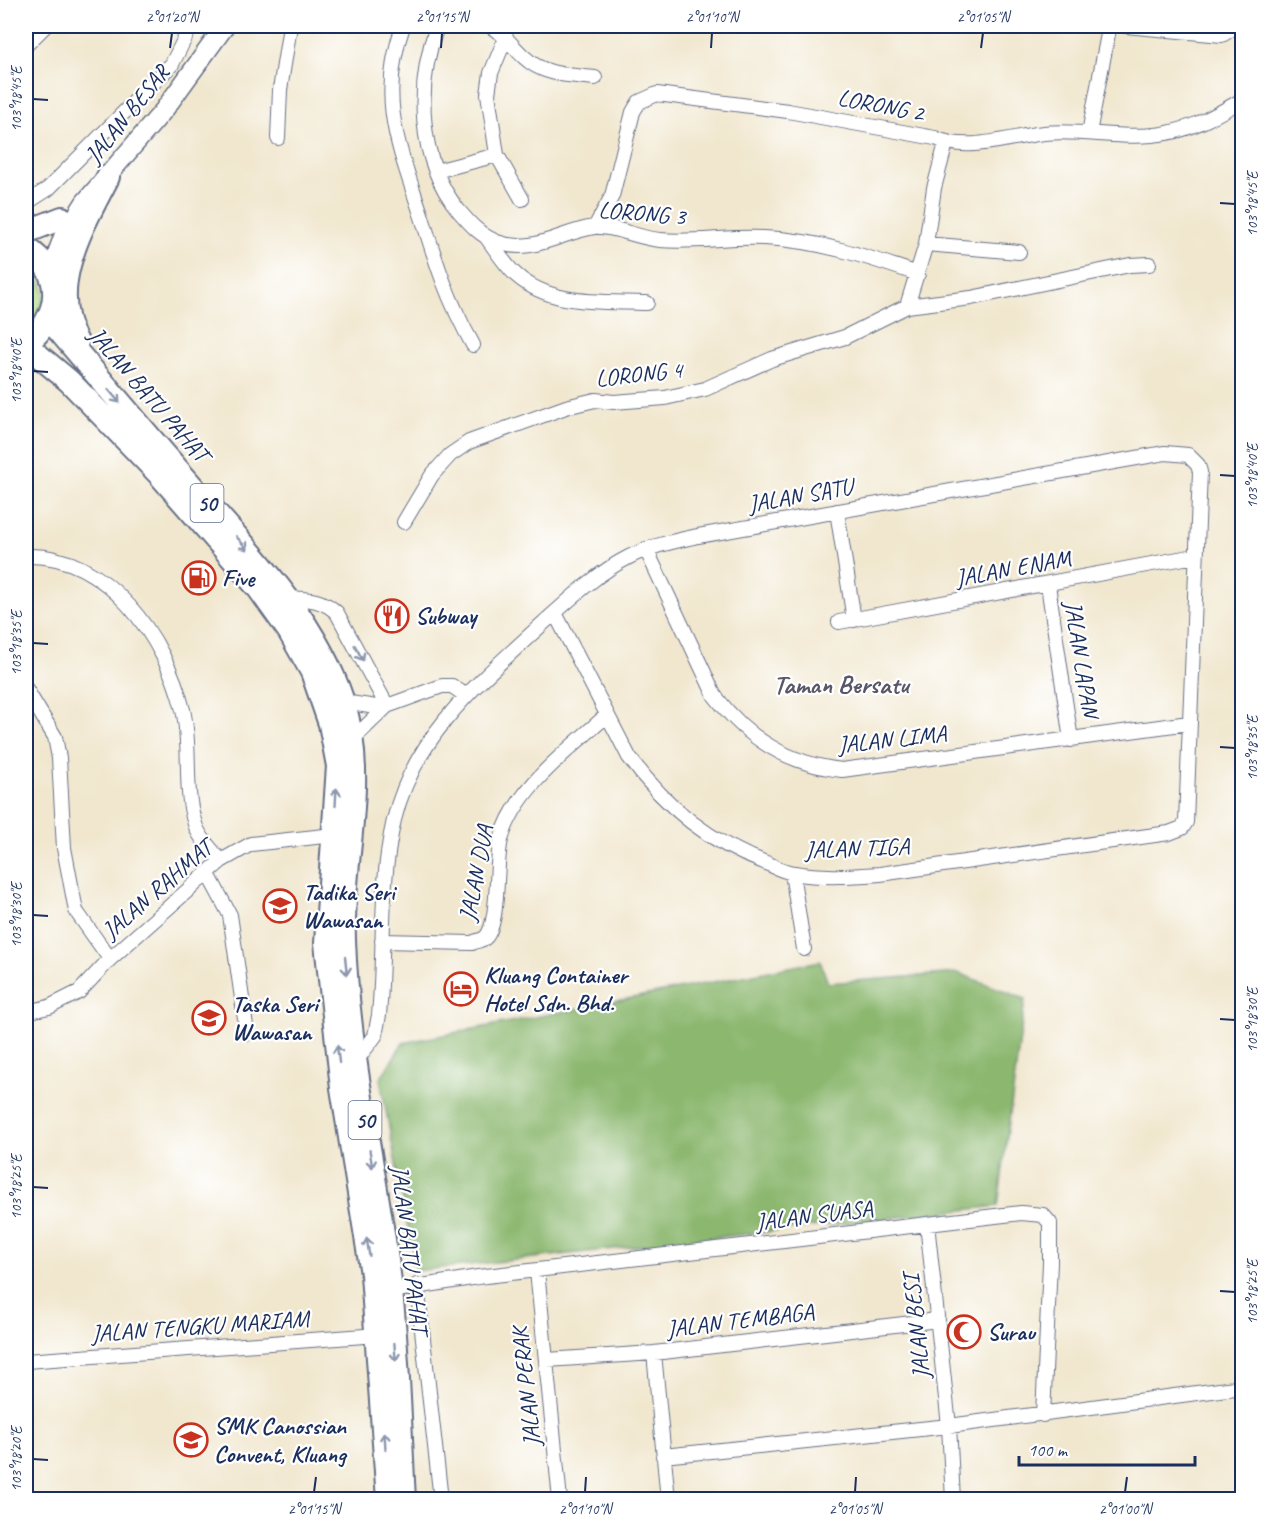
<svg xmlns="http://www.w3.org/2000/svg" width="1268" height="1525" viewBox="0 0 1268 1525" font-family="Caveat,sans-serif">
<rect width="100%" height="100%" fill="#fff"/>
<filter id="ink" filterUnits="userSpaceOnUse"><feTurbulence type="fractalNoise" baseFrequency=".0167" numOctaves="2"/><feDisplacementMap in="SourceGraphic" scale="12" xChannelSelector="R" yChannelSelector="G"/><feConvolveMatrix kernelMatrix="1 2 1 2 8 2 1 2 1" color-interpolation-filters="sRGB"/></filter>
<filter id="wash" filterUnits="userSpaceOnUse"><feTurbulence type="fractalNoise" baseFrequency=".008" numOctaves="4" result="noise"/><feDisplacementMap in="SourceGraphic" scale="24" xChannelSelector="R" yChannelSelector="G"/><feGaussianBlur stdDeviation="1.35" result="paint"/><feColorMatrix in="noise" values="0 0 0 0 0 0 0 0 0 0 0 0 0 0 0 0 0 1.4 0 .05"/><feComposite in="paint" operator="in"/></filter>
<g filter="url(#wash)">
<rect width="100%" height="100%" fill="#f1e7cf"/>
<path fill="#afd680" stroke="#65826f" stroke-width="1.5" d="M 26,264 C 55,288 44,306 26,332 Z"/>
<path fill="#8bb76e" stroke="#537366" stroke-width="1.5" d="M 820,961 L 828,983 L 958,973 L 1025,999 L 998,1206 L 416,1271 L 380,1079 L 403,1043 Z"/>
</g>
<g filter="url(#ink)">
<g fill="none" stroke-linecap="round" stroke-linejoin="round">
<defs>
<path id="minor" d="M 403,26 C 377,100 399,147 422,217 C 437,266 448,300 473,345
M 437,26 C 416,85 417,160 459,211 C 470,224 481,236 497,242 C 532,255 561,232 594,227 C 612,225 641,239 660,240 C 695,243 730,236 764,238 C 818,240 868,257 918,274
M 490,26 C 504,34 513,47 524,57 C 544,76 570,75 595,78
M 1126,26 L 1222,35 L 1237,26
M 506,37 L 491,73 L 488,94 L 497,155 L 522,199
M 26,45 L 45,26
M 1089,133 L 1108,34 L 1107,26
M 278,138 L 280,90 L 290,26
M 436,171 L 497,155
M 26,203 L 48,189 L 172,64 L 191,26
M 595,227 L 612,196 L 633,112 L 639,102 L 657,94 L 788,111 L 935,138 C 968,153 1009,137 1044,133 C 1085,129 1126,141 1167,133 C 1195,128 1218,114 1242,100
M 487,238 C 496,250 505,265 516,275 C 552,307 603,301 647,303
M 926,244 L 1019,252
M 907,306 L 926,244 L 934,188 L 946,143
M 837,511 L 854,620
M 404,522 L 432,475 L 450,455 L 469,442 L 566,407 L 595,400 L 614,402 L 665,398 L 705,389 L 772,359 L 845,337 L 907,306 L 971,298 L 1130,265 L 1149,264
M 646,549 L 715,696 C 748,739 788,764 842,770 L 1189,723
M 26,556 C 107,553 166,639 183,710 C 192,747 183,788 195,824 C 199,838 212,850 221,861
M 1048,585 L 1071,740
M 289,598 C 308,599 323,599 337,613 L 387,706
M 839,622 L 1195,556
M 26,689 L 55,737 L 59,758 L 64,848 L 76,911 L 110,959
M 343,702 L 383,708
M 352,740 L 387,706 L 442,686 L 452,686 L 465,695
M 792,873 L 804,949
M 208,874 L 230,915 L 247,1033
M 382,941 L 472,943 C 476,941 482,940 485,938 C 500,925 495,862 501,840 C 515,788 569,750 607,715
M 26,1012 L 49,1007 L 79,992 L 110,959 L 221,861 L 251,844 L 334,835
M 356,1061 L 375,1036 L 379,1015 C 385,951 379,884 394,820 C 414,736 479,682 539,627 C 567,602 595,574 629,557 C 650,546 675,541 698,536 L 1165,453 L 1188,455 L 1198,465 L 1200,472 L 1186,822 L 1182,828 L 1169,833 L 880,874 C 852,876 822,878 794,873 C 784,872 773,866 764,862 C 708,842 664,805 629,757 L 555,613
M 927,1224 L 949,1426 L 953,1500
M 537,1271 L 560,1500
M 417,1285 L 441,1500
M 391,1291 L 478,1277 L 1021,1213 L 1043,1215 L 1050,1223 L 1050,1263 L 1043,1415
M 654,1353 L 668,1500
M 547,1360 L 654,1353 L 938,1320
M 26,1361 L 378,1335
M 663,1456 L 949,1426 L 1242,1387"/>
<path id="secondary" d="M 52,280 L 58,251 L 63,237 L 85,202 L 164,110 L 225,26"/>
<path id="trunk" d="M 26,232 L 62,218
M 26,248 C 66,273 61,317 26,344
M 49,319 C 97,375 144,431 192,486 C 250,552 315,617 343,702 C 369,780 341,861 344,940 C 348,1052 374,1163 389,1274 C 398,1348 400,1424 404,1500
M 77,342 C 45,288 83,226 108,177
M 26,345 L 69,381 L 158,473 L 259,589 L 289,631 L 312,672 L 330,724 L 338,766 L 326,943 L 342,1088 L 372,1274 L 388,1500"/>
</defs>
<use href="#minor" stroke="#666f86" stroke-width="16"/>
<use href="#secondary" stroke="#666f86" stroke-width="21"/>
<use href="#trunk" stroke="#666f86" stroke-width="26"/>
<use href="#minor" stroke="#fff" stroke-width="14"/>
<use href="#secondary" stroke="#fff" stroke-width="18"/>
<use href="#trunk" stroke="#fff" stroke-width="22"/>
</g>
<defs><path id="oneway-shaft" d="M-6 0H5M1.5-3L5.5 0L1.5 3" fill="none" stroke-width="1.6" stroke-linecap="round" stroke-linejoin="round" transform="scale(1.5)"/></defs>
<g stroke="#8d97ae">
<use href="#oneway-shaft" transform="translate(114 396) rotate(50)"/>
<use href="#oneway-shaft" transform="translate(242 543) rotate(49)"/>
<use href="#oneway-shaft" transform="translate(359 653) rotate(61)"/>
<use href="#oneway-shaft" transform="translate(336 797) rotate(-87)"/>
<use href="#oneway-shaft" transform="translate(346 966) rotate(84)"/>
<use href="#oneway-shaft" transform="translate(338 1054) rotate(-97)"/>
<use href="#oneway-shaft" transform="translate(371 1159) rotate(81)"/>
<use href="#oneway-shaft" transform="translate(368 1247) rotate(-99)"/>
<use href="#oneway-shaft" transform="translate(395 1352) rotate(86)"/>
<use href="#oneway-shaft" transform="translate(385 1441) rotate(-93)"/>
</g>
</g>
<path fill="none" stroke="#1b2f5e" stroke-width="2" d="M 170,48 L 172,33M 441,48 L 442,33M 711,48 L 712,33M 981,48 L 983,33M 33,99 L 48,100M 1220,203 L 1235,204M 33,371 L 48,372M 1220,475 L 1235,476M 33,643 L 48,644M 1220,747 L 1235,748M 33,915 L 48,916M 1220,1019 L 1235,1020M 33,1187 L 48,1188M 1220,1291 L 1235,1292M 33,1459 L 48,1460M 314,1492 L 316,1477M 585,1492 L 586,1477M 855,1492 L 856,1477M 1125,1492 L 1127,1477"/>
<defs>
<symbol id="fuel-ring" viewBox="-11 -11 22 22"><circle r="9.5" fill="#fff" stroke="#c8321e" stroke-width="1.5"/><path d="M-5.5-6h7V0h2V4h1.3V-2.5L3-4.5l.8-.8L6-3V5H2.5V1h-1V6h-7ZM-4.2-4.7v3.2H.2V-4.7Z" fill="#c8321e"/></symbol>
<symbol id="restaurant-ring" viewBox="-11 -11 22 22"><circle r="9.5" fill="#fff" stroke="#c8321e" stroke-width="1.5"/><path d="M-5-6h1v4h1v-4h1v4h1v-4h1v5L-1.5 .5V6h-2V.5L-5-1ZM5-6V6H3V1.5H1.5Q1.5-4 5-6Z" fill="#c8321e"/></symbol>
<symbol id="school-ring" viewBox="-11 -11 22 22"><circle r="9.5" fill="#fff" stroke="#c8321e" stroke-width="1.5"/><path d="M0-5L7-2L0 1L-7-2ZM-4 1L0 2.5L4 1V4Q0 6-4 4Z" fill="#c8321e"/></symbol>
<symbol id="hotel-ring" viewBox="-11 -11 22 22"><circle r="9.5" fill="#fff" stroke="#c8321e" stroke-width="1.5"/><path d="M-6-4.5h1.5V1H6V5H4.5V3h-9V5H-6ZM-4 0a1.8 1.8 0 1 1 3.6 0ZM.5 0V-2.5h3Q6-2.5 6 0Z" fill="#c8321e"/></symbol>
<symbol id="mosque-ring" viewBox="-11 -11 22 22"><circle r="9.5" fill="#fff" stroke="#c8321e" stroke-width="1.5"/><path d="M3.5-4.9A6 6 0 1 0 3.5 4.9A5 5 0 1 1 3.5-4.9Z" fill="#c8321e"/></symbol>
</defs>
<g fill-rule="evenodd">
<use href="#fuel-ring" x="180" y="559" width="38" height="38"/>
<use href="#restaurant-ring" x="373" y="597" width="38" height="38"/>
<use href="#school-ring" x="261" y="887" width="38" height="38"/>
<use href="#hotel-ring" x="442" y="970" width="38" height="38"/>
<use href="#school-ring" x="190" y="999" width="38" height="38"/>
<use href="#mosque-ring" x="945" y="1313" width="38" height="38"/>
<use href="#school-ring" x="172" y="1421" width="38" height="38"/>
</g>
<g text-anchor="middle" stroke-width="4.5" stroke-linejoin="round" paint-order="stroke">
<g fill="#fff" stroke="#5f6d8e" stroke-width="1.5">
<rect x="190.5" y="484" width="33" height="38" rx="4.5"/>
<rect x="348.5" y="1101" width="33" height="38" rx="4.5"/>
</g>
<g font-size="22" font-weight="bold" fill="#1b2f5e">
<text x="207" y="511">50</text>
<text x="365" y="1128">50</text>
</g>
<g font-size="24" fill="#1b2f5e" stroke="#fff">
<text transform="translate(881 105) rotate(11)" y="8">LORONG 2</text>
<text transform="translate(127 114) rotate(-51)" y="8">JALAN BESAR</text>
<text transform="translate(642 213) rotate(5)" y="8">LORONG 3</text>
<text transform="translate(639 374) rotate(-6)" y="8">LORONG 4</text>
<text transform="translate(149 394) rotate(49)" y="8">JALAN BATU PAHAT</text>
<text transform="translate(800 495) rotate(-10)" y="8">JALAN SATU</text>
<text transform="translate(1013 568) rotate(-10)" y="8">JALAN ENAM</text>
<text transform="translate(1082 659) rotate(81)" y="8">JALAN LAPAN</text>
<text transform="translate(892 739) rotate(-6)" y="8">JALAN LIMA</text>
<text transform="translate(857 848) rotate(-2)" y="8">JALAN TIGA</text>
<text transform="translate(476 873) rotate(-79)" y="8">JALAN DUA</text>
<text transform="translate(157 889) rotate(-41)" y="8">JALAN RAHMAT</text>
<text transform="translate(814 1215) rotate(-7)" y="8">JALAN SUASA</text>
<text transform="translate(410 1249) rotate(83)" y="8">JALAN BATU PAHAT</text>
<text transform="translate(740 1320) rotate(-7)" y="8">JALAN TEMBAGA</text>
<text transform="translate(200 1326) rotate(-4)" y="8">JALAN TENGKU MARIAM</text>
<text transform="translate(916 1327) rotate(-96)" y="8">JALAN BESI</text>
<text transform="translate(526 1387) rotate(-96)" y="8">JALAN PERAK</text>
</g>
<g font-size="24" font-weight="bold" fill="#1b2f5e" stroke="#fff" text-anchor="start">
<text x="222" y="586">Five</text>
<text x="415" y="624">Subway</text>
<text x="303" y="900">Tadika Seri<tspan x="303" dy="28">Wawasan</tspan></text>
<text x="484" y="983">Kluang Container<tspan x="484" dy="28">Hotel Sdn. Bhd.</tspan></text>
<text x="232" y="1012">Taska Seri<tspan x="232" dy="28">Wawasan</tspan></text>
<text x="987" y="1340">Surau</text>
<text x="214" y="1434">SMK Canossian<tspan x="214" dy="28">Convent, Kluang</tspan></text>
</g>
<g font-size="26" font-weight="bold" fill="#575768" stroke="#fff">
<text x="841" y="693">Taman Bersatu</text>
</g>
</g>
<rect width="1268" height="1525" fill="none" stroke="#fff" stroke-width="66"/>
<path d="M1019 1456v9h176v-9" fill="none" stroke="#1b2f5e" stroke-width="3"/>
<text x="1028" y="1456" font-size="18" fill="#1b2f5e" stroke="#ffffff" stroke-width="4.5" paint-order="stroke">100 m</text>
<rect x="33" y="33" width="1202" height="1459" fill="none" stroke="#1b2f5e" stroke-width="2"/>
<g font-size="15" text-anchor="middle" fill="#1b2f5e">
<text x="172" y="22">2°01'20"N</text>
<text x="442" y="22">2°01'15"N</text>
<text x="712" y="22">2°01'10"N</text>
<text x="983" y="22">2°01'05"N</text>
<text transform="translate(16 99) rotate(-90)" y="5">103°18'45"E</text>
<text transform="translate(1252 204) rotate(-90)" y="5">103°18'45"E</text>
<text transform="translate(16 371) rotate(-90)" y="5">103°18'40"E</text>
<text transform="translate(1252 476) rotate(-90)" y="5">103°18'40"E</text>
<text transform="translate(16 643) rotate(-90)" y="5">103°18'35"E</text>
<text transform="translate(1252 748) rotate(-90)" y="5">103°18'35"E</text>
<text transform="translate(16 915) rotate(-90)" y="5">103°18'30"E</text>
<text transform="translate(1252 1020) rotate(-90)" y="5">103°18'30"E</text>
<text transform="translate(16 1187) rotate(-90)" y="5">103°18'25"E</text>
<text transform="translate(1252 1292) rotate(-90)" y="5">103°18'25"E</text>
<text transform="translate(16 1459) rotate(-90)" y="5">103°18'20"E</text>
<text x="314" y="1514">2°01'15"N</text>
<text x="585" y="1514">2°01'10"N</text>
<text x="855" y="1514">2°01'05"N</text>
<text x="1125" y="1514">2°01'00"N</text>
</g>
</svg>
